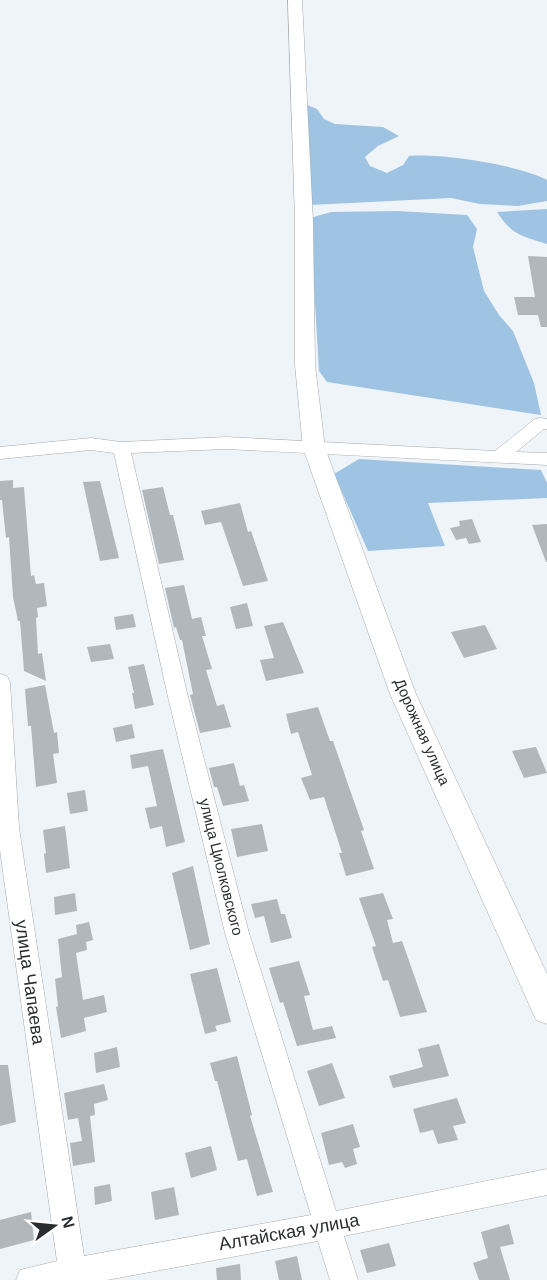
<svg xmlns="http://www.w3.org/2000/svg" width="547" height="1280" viewBox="0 0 547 1280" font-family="Arial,sans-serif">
<rect width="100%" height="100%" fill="#eef4f8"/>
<path fill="#9fc4e3" d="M 305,104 L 317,109 L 324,119 L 335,124 L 383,127 L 399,136 L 378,146 L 365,157 L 370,166 L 387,173 L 403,165 L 409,156 C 440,153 520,165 547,180 L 547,201 L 518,206 L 480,204 L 451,198 L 310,205 Z
M 547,209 L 547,244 C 523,236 512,236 497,212 Z
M 397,211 L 467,215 L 477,229 L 473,247 L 484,291 L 499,315 L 513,331 L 534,383 L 541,415 L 327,382 L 319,371 L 310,218 L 331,212 Z
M 359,459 L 541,470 L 547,483 L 547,498 L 428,503 L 445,546 L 368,551 L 334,474 Z"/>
<path fill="#b2b7bb" d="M 528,256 L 547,257 L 547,327 L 541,327 L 538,315 L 518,315 L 514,297 L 535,297 Z
M 13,480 L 13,488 L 24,487 L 31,576 L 34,575 L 36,584 L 44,583 L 47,606 L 37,608 L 38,617 L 36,618 L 38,654 L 42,653 L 46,681 L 24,671 L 20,621 L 18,621 L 13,597 L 9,537 L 6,538 L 2,500 L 0,500 L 0,481 Z
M 100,481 L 119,558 L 100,561 L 83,482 Z
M 163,487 L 170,515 L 173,515 L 184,560 L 159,564 L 142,490 Z
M 240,503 L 248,532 L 251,531 L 268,581 L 243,586 L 221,522 L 205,525 L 201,511 Z
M 472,519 L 481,542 L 469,544 L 466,538 L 456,540 L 450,528 L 460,526 L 459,521 Z
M 547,524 L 547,562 L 546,562 L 532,525 Z
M 184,585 L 192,619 L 201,617 L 206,636 L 202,636 L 212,669 L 206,670 L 217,706 L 224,704 L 231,727 L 200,733 L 190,695 L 193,694 L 182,640 L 180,640 L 176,627 L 174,628 L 165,588 Z
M 247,603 L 253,626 L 236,629 L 230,607 Z
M 133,614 L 136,627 L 116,630 L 114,617 Z
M 283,622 L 304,673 L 266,681 L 260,660 L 274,658 L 264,626 Z
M 485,625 L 497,649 L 464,658 L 451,632 Z
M 110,644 L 114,659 L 91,662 L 87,647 Z
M 144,664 L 154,705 L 135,709 L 132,693 L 134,693 L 128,667 Z
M 45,685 L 54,733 L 57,732 L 59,753 L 53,754 L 57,783 L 36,787 L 31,726 L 28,726 L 25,689 Z
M 318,707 L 330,741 L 333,741 L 364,830 L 361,831 L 374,869 L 346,876 L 339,853 L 342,853 L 324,797 L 310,800 L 301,778 L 312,775 L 298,732 L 291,734 L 286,714 Z
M 132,724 L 135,738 L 116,742 L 113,728 Z
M 536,747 L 547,773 L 524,778 L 512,751 Z
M 163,749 L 185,842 L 166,847 L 162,826 L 150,829 L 145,808 L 157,806 L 148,766 L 132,769 L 130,755 Z
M 234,763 L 240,786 L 244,785 L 249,801 L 223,806 L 217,787 L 214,787 L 209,768 Z
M 85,790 L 88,811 L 70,814 L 67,793 Z
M 262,824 L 268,851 L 237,857 L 231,829 Z
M 65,826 L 70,868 L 46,873 L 44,854 L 46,853 L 43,830 Z
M 193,866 L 210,944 L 190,950 L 172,873 Z
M 75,893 L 77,911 L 55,915 L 54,897 Z
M 383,893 L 393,919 L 387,920 L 393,943 L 402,941 L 427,1012 L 400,1017 L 388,980 L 383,981 L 372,947 L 376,946 L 359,898 Z
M 277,899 L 281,914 L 285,914 L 292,938 L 271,943 L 264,916 L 255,918 L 251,904 Z
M 89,922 L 93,940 L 86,942 L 87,950 L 76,953 L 83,1000 L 104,995 L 107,1012 L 84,1018 L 86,1031 L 61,1038 L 56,1007 L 58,1006 L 55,979 L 62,977 L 58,939 L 77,934 L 76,925 Z
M 299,961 L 310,995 L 304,996 L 313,1030 L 332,1026 L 336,1038 L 297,1046 L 283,1002 L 280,1003 L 269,968 Z
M 217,968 L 231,1022 L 215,1026 L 217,1031 L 205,1034 L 190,974 Z
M 439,1044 L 449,1076 L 393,1088 L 389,1076 L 423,1067 L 418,1049 Z
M 117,1047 L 120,1067 L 96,1073 L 94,1053 Z
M 237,1056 L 252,1115 L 250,1116 L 273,1192 L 257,1196 L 247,1159 L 238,1161 L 217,1081 L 215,1081 L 210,1063 Z
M 332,1063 L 345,1098 L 319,1106 L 307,1071 Z
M 0,1065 L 8,1065 L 16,1122 L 0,1126 Z
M 104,1084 L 108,1100 L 94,1104 L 95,1115 L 90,1116 L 95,1162 L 73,1166 L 70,1143 L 82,1141 L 78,1118 L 68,1120 L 64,1093 Z
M 457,1098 L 466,1123 L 453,1126 L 458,1140 L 438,1144 L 433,1130 L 420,1133 L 413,1109 Z
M 353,1124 L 360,1147 L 353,1149 L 357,1164 L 345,1168 L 342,1162 L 329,1165 L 321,1133 Z
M 211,1146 L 217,1170 L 191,1178 L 185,1153 Z
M 110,1184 L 112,1201 L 95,1205 L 94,1187 Z
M 174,1187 L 179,1215 L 155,1220 L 151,1192 Z
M 31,1212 L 34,1240 L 0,1249 L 0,1220 Z
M 509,1224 L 514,1244 L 500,1247 L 510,1280 L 479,1280 L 473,1263 L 488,1258 L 481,1232 Z
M 389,1243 L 396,1266 L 367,1273 L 360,1250 Z
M 297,1256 L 302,1280 L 279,1280 L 275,1261 Z
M 240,1264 L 241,1280 L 217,1280 L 216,1268 Z"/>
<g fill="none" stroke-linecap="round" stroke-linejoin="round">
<defs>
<path id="minor" d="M 541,418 L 547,419 L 547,429 L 544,429 L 516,452 L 547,453 L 547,465 L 226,449 L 131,453 L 188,697 L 249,933 L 336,1211 L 547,1169 L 547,1195 L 344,1236 L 358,1280 L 330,1280 L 318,1241 L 107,1280 L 16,1280 L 20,1270 L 57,1261 L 0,850 L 0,674 L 7,676 L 10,682 L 19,828 L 84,1256 L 311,1215 L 225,933 L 168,697 L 114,453 L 91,450 L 0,459 L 0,447 L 91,438 L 121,442 L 226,437 L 495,451 L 535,419 Z"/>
<path id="major" d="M 288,0 L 302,0 L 313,221 L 315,365 L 325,448 L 416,694 L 547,974 L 547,1024 L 536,1020 L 390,694 L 303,448 L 295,365 L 295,221 Z"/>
</defs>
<use href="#minor" stroke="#a4a9ad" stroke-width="1"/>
<use href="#major" stroke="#a4a9ad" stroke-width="1"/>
<use href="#minor" fill="#fff" fill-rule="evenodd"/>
<use href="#major" fill="#fff" fill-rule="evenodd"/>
</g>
<g text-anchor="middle" stroke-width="4.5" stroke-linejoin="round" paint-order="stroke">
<g font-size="15" fill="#2a2c2d" stroke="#fff">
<text transform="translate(422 732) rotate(66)" y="5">Дорожная улица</text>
<text transform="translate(221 867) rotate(76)" y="5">улица Циолковского</text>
</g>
<g font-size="18" fill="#2a2c2d" stroke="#fff">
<text transform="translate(30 982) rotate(82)" y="6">улица Чапаева</text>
<text transform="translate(289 1232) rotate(-10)" y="6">Алтайская улица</text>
</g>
</g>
<g transform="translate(54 1226) rotate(75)" stroke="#ffffff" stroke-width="4.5" paint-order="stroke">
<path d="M0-4.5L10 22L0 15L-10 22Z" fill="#2a2c2d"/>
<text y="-9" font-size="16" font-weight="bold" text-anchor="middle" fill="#2a2c2d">N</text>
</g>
</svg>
